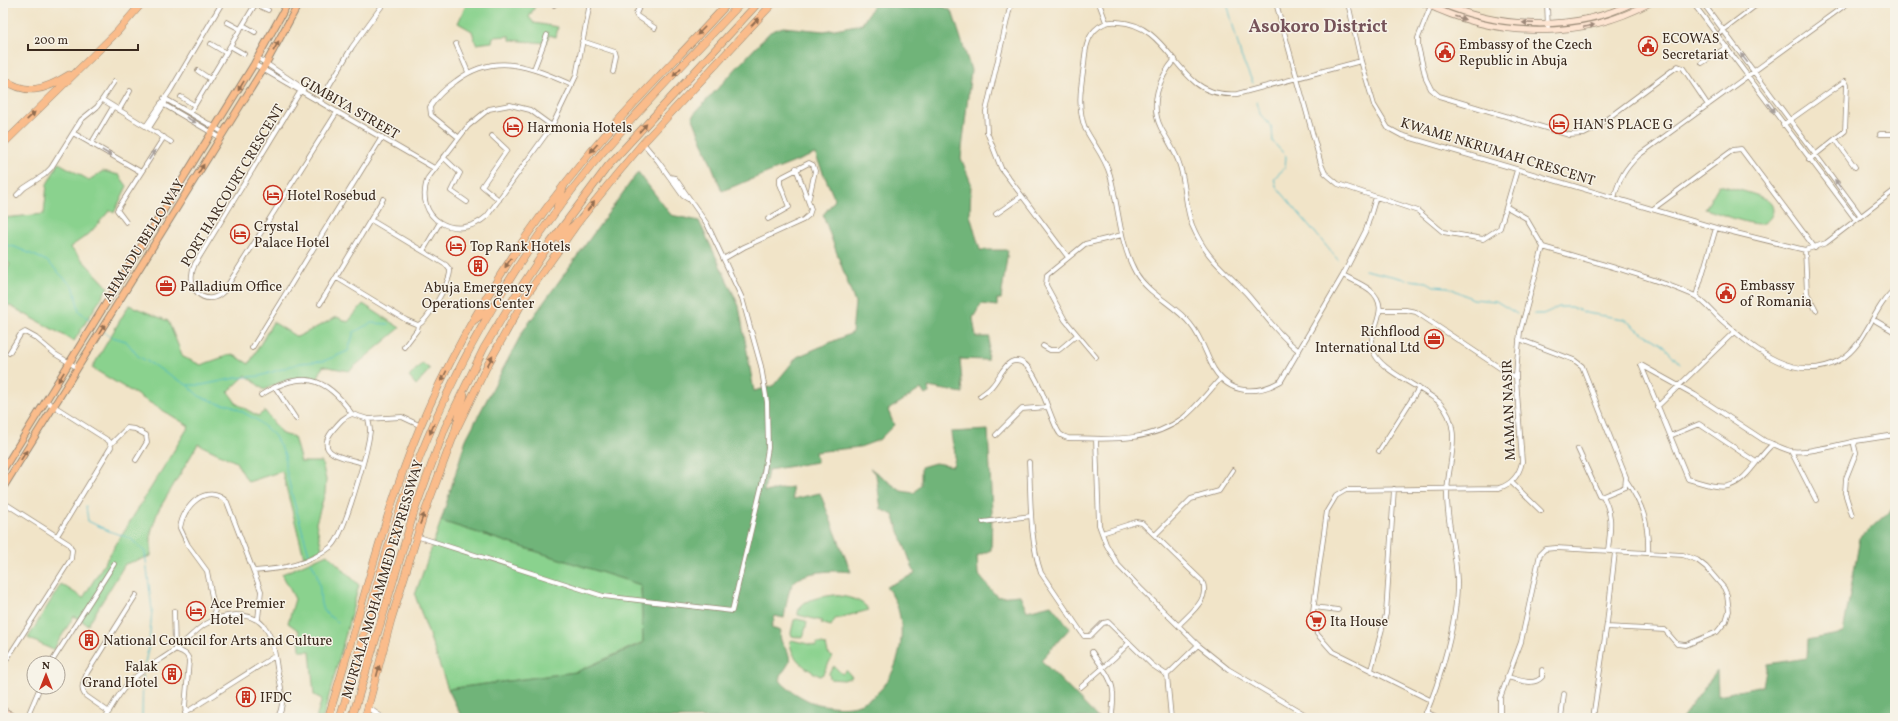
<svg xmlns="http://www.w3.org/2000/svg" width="1898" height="721" viewBox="0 0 1898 721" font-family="Vollkorn,serif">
<rect width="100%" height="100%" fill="#f7f3e8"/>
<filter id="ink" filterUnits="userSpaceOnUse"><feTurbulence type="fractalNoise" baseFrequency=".025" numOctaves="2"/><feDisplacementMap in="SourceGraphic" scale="8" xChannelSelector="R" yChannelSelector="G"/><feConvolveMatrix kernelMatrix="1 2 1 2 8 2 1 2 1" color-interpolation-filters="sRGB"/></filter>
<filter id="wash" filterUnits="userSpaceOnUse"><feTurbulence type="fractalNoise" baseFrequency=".012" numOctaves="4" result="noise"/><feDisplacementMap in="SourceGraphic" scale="16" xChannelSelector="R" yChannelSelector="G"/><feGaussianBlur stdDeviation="0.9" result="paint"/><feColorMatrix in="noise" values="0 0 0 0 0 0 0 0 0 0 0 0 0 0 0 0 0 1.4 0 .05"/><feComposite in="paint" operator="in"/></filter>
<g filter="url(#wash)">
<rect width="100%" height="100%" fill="#f1e4c8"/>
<path fill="#8ad28e" stroke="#627e56" d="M 467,3 L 537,3 L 529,17 L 534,23 L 558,27 L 556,37 L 549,35 L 546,43 L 510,40 L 510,36 L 493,37 L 492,42 L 476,44 L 472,31 L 458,23 Z
M 59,163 L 89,180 L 103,171 L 119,175 L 127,186 L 114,213 L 110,210 L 89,234 L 70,247 L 108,287 L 74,341 L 3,302 L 3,277 L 10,264 L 3,260 L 3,218 L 44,214 L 47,184 Z
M 1719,185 C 1730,188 1766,195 1771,204 C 1777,212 1768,224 1759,224 C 1746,224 1719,213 1705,209 Z
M 363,304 L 400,328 L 349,371 L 323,366 L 317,380 C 295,375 284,380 264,390 L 246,375 L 228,392 L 237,404 L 258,416 L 265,411 L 282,434 L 294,437 L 301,462 L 322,462 L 326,480 L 325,493 L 316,523 L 322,549 L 304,557 L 282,471 L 248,482 L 236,462 L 198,444 L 158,511 L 151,532 L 151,556 L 125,564 L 88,625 L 74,616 L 53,650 L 28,638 L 61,584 L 83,598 L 189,426 L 92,368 L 129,305 L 168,321 L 183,357 L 201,365 L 232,354 L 249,364 L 273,322 L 297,337 L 337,317 L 348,322 Z
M 422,363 L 430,369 L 416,385 L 409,377 Z
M 441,521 L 641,585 L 643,642 L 576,672 L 448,689 L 415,595 Z
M 327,554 L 359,585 L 323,718 L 316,718 L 322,699 L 314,695 L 310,651 L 300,651 L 299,631 L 288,623 L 295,599 L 282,574 Z
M 834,595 C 847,597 862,599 869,610 L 835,619 L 831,626 L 821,623 L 822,621 L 798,615 C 797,599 822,597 834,595 Z
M 797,619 L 806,621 L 807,623 L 803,638 L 792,636 L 791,633 L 794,620 Z
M 792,640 L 816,646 L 817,643 L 826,645 L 828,653 L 832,657 L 823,674 L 820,676 C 806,669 791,659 790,642 Z
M 834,666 L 842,674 L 846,670 L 852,677 L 844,680 L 830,679 L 829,673 Z"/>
<path fill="#6fb479" stroke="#556f4c" d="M 875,3 L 936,3 L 952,11 L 971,70 L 961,158 L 971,183 L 970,215 L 980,250 L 1008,250 L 1001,299 L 997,299 L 997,306 L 981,304 L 973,318 L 976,337 L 990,337 L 987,360 L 960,359 L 963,393 L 928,387 L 929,393 L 925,395 L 921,389 L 888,410 L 894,425 L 879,440 L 860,447 L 815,452 L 817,462 L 768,470 L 764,492 L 792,487 L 793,499 L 820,493 L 851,572 C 837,570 800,570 792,585 C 787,594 786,608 784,618 L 775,616 L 771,628 L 781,631 C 776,650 803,652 780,675 L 780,680 C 786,689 798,695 807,700 C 815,704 823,705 831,706 C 840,707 850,707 859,704 C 901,690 915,619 886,587 L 915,574 L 893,515 L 881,509 L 876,475 L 870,468 L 901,491 L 914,493 L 921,485 L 921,467 L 935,463 L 953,466 C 958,450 952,448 951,432 L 988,430 L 992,511 L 991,550 L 977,556 L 978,574 L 997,597 L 1020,595 L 1027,611 L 1051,605 L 1070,628 L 1041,660 L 1098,718 L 462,718 L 448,689 L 576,672 L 643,643 L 641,585 L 441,521 L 466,439 L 523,331 L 638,172 L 671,215 L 699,221 L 739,306 L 754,391 L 773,386 L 797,357 L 852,333 L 855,303 L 823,215 L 835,200 L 815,154 L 722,191 L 692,116 L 770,32 L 783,27 L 824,31 L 862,24 Z
M 1895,506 L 1895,718 L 1682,718 L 1717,671 L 1718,695 L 1763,686 L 1767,664 L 1807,658 L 1808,640 L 1843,633 L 1860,538 Z"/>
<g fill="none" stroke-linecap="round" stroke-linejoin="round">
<path stroke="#4dbac7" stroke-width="1" d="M 1227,3 L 1241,56 L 1253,83
M 1257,102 L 1260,114 L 1272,127 L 1273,142 L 1286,156 L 1285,168 L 1274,178 L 1276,186 L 1338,260
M 3,245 L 15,247 L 47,261 L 74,288 L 79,311 L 92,322
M 1365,270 L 1409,280 L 1427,282 L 1434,286 L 1448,287 L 1473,299 L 1496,301 L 1517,314
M 1533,314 L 1543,314 L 1559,307 L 1571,307 L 1586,313 L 1624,319 L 1640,331 L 1663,345 L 1680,364
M 103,331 L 109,336 L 126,341 L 138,356 L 187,385 L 202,385 L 236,378 L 260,376 L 300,363 L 324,361 L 348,351 L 354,332 L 371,323 L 389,324
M 188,386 L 199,396 L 220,404 L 230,405 L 257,420 L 274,435 L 285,455 L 285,465 L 292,495 L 309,554
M 86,506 L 88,521 L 109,531 L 130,538 L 145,552 L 152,610 L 149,644 L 144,668
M 311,562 C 314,567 317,573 318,579 C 324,602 313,607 338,622
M 142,718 L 143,675"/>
</g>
</g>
<g filter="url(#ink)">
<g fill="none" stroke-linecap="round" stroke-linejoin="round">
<defs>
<path id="minor" d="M 641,3 L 636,14 L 637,16 L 655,28
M 689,3 L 691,4
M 1011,3 L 986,111 L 987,132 L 1001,168 L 1068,257
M 1099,3 L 1106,22
M 1276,3 L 1321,164 L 1325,173 L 1338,184 L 1418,211 L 1443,232 L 1483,239 L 1500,228 L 1517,170
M 1348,3 L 1361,61 L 1374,105 L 1388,128 L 1401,135 L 1716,228 L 1805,250 L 1826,243 L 1895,190
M 1432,3 L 1418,38 L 1418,46 L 1426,79 L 1431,89 L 1439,96 L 1569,135 L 1584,134 L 1592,130 L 1678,66 L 1683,68 L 1708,105
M 1547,3 L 1548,30
M 1693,3 L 1856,220
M 1703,3 L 1861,216
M 1892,3 L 1895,5
M 255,4 L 268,10
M 554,5 L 556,3
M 227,22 L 240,29
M 243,25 L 255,32
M 1721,32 L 1759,3
M 582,41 L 615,52 L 616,56 L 613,72
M 211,44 L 226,53
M 456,44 L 468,72
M 230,46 L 244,54
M 258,58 L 304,89
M 1175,59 C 1159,78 1149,104 1161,128 C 1168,141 1176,152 1180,166 C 1186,186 1185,206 1192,225 C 1207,260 1223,268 1246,293 C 1264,313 1278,335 1299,351
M 1702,63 L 1727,47
M 254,64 L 434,168
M 534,69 L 547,35
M 198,71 L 210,79
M 303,87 L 195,264 C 183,288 206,310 224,291 L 337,112
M 181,97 L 194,105
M 164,98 L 224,133
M 103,100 L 171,142
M 320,101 L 352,47 L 384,3
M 161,103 L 221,138
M 510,105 L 530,110 L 552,126 L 487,216 C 457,243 412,219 428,178 L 468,126 L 489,109 Z
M 119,110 L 130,91
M 190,113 L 256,3
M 1783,125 L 1845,81 L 1847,85 L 1845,131 L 1809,160
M 146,126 L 170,91 L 222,3
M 552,126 L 576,76 L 590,3
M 149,128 L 165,103
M 73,133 L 141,172
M 1880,134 L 1895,134
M 492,136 L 507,150 L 482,186 L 499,200
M 458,137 L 431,115 L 430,107 C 436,97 446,88 456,81 C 496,51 531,67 572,85
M 1836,140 L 1855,167
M 643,143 L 658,161 L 683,196 L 688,199
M 91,144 L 113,107
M 443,157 L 460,173 L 451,191 L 467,202
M 17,195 L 24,188 L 44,175 L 51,168 L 81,120 L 97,107 L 114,82
M 1376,197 L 1366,230 L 1343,275 C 1352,280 1362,284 1370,290 C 1395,311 1362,332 1375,355 C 1384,372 1423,388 1439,402 C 1465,428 1447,464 1447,495 C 1447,524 1456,551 1457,580 C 1458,620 1440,682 1424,718
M 1614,198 C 1619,179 1625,168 1639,155 L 1848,3
M 1653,209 L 1733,150 L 1741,149 L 1815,248
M 996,214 L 1022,196
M 768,219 L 789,207 L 780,184 L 780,178 L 809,163 L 813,165 L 815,171 L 809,198
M 126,222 L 117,210 L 164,137
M 1543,247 C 1593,262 1645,274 1693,295 C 1702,299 1711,310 1718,317 C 1751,346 1793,386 1840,360 C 1867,344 1872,308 1895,289
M 1805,250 L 1807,293 L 1816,310
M 423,251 L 439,224
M 725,258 L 744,247 L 803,220 L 809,215 L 811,209 L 796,168
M 1343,275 L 1281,381 C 1257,395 1230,395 1214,369 C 1206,355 1202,338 1191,325 C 1176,305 1149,295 1136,273 C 1119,243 1119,207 1110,175 C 1105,157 1093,144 1085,128 C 1077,107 1081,86 1084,65 C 1085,53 1086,39 1095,30 C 1102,23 1110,21 1118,22 C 1158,24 1170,62 1196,83 C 1207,92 1222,95 1237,94 L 1361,61
M 337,278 L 406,320 L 418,325 C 428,321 451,280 450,270 L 446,265 L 371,220
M 1696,296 L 1716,228
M 320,304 L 383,199
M 1381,310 L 1406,310 L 1416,312 L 1506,372 L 1516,377
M 1876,321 L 1895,332
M 1519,339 L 1574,360 L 1582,366 L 1626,477 L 1625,487 L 1603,496 L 1599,495 L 1578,449
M 1043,346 L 1050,350 L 1059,350 L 1077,335
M 404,347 L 417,330 L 418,325
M 252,348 L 382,137
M 9,353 L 20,335 L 25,332 L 36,338 L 55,354 L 78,368
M 1096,357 L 1065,320 L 1046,285 L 1047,275 L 1085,244 L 1122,235
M 275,387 L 296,419
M 261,395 C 300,371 325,374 352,414
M 980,396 C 984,393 989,390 992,386 C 998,380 1003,366 1011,362 C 1036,351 1049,421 1060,434 C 1062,436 1065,437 1068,438 C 1108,439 1149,443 1183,418 C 1197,407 1209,391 1221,378
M 46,401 L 109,441 L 111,447 L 57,536
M 1657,407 L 1735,331
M 368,419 L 402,417 L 421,426
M 996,435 L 1022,409 L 1048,407
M 1670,436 L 1699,424 L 1756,462
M 1096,439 L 1099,525 L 1106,544 L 1118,565 L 1140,588 L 1198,645 L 1228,669 L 1311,718
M 111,444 L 127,428 L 135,429 L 146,435 L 147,442 L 136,460
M 1773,444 C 1758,456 1748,481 1728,486 C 1717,489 1700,482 1688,479 L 1641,365 L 1695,395 L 1765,441 C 1774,444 1783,449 1791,451 C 1807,454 1840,444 1856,441
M 1379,451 L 1419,388
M 1791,451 L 1816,500
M 1029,462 C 1031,498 1029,538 1041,573 L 1084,636 L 1090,636 L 1103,623 L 1108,622 L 1152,665 L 1167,675
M 1626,480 C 1643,505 1649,523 1648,553
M 1511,482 L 1541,511
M 1603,496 C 1614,518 1610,528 1608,551
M 3,502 L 69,544 L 72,550 L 71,559 L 3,665
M 1852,515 L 1845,493 L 1846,478 L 1856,453 L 1854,445 L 1856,441 L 1895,435
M 983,522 L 1031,516
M 1102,533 L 1136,522 L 1142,523 L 1202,581 C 1211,599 1190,613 1179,625
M 1155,535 L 1191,499 L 1219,491 L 1233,470
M 416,536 L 603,596 L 732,611 L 762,484 L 768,448 L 767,402 L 761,366 L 742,298 L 707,224 L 675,178 L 670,177
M 254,571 C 281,569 309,565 332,546 C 344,536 368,450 370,431 C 370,427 369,423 368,419 L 352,414 C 343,417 339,423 333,430 C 313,455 344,457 362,463
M 1314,607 L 1338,610
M 174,611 L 175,649 C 182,652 188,653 189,661 L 185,706 L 186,718
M 216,618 L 207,571 L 188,545 L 180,528 C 183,506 207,482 227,502 L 261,591 L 258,619
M 1092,652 C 1099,664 1112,677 1113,692 C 1114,700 1112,709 1112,718
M 51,663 L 114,564
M 1371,670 L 1386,614 L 1394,489
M 1507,677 C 1518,679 1533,687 1542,677 L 1542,670
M 1081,687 L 1114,658 L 1129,643
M 1430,700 L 1332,651 L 1317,634 L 1313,619 L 1313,611 L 1327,511 L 1336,496 L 1346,490 L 1499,488 C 1512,484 1519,476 1522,462 L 1516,377 L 1517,361 L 1520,332 L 1543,247 L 1526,218 L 1507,207
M 109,712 L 86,696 C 79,689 84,681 87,673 L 136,595
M 1426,712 L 1439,718
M 185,713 L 275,656
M 27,718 L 40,687
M 105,718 C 112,707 118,694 127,685 C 140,670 160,661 176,649 C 186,641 194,632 204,625 C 214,619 224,615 236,615 C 269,615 273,640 277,668 C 280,684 287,703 277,718
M 1171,718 L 1167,675 L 1198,645
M 1500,718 L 1500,698 L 1521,642 L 1540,554 L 1545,549 L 1556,548 L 1683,555 L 1697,560 L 1706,567 L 1724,588 L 1727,595 L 1729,611 L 1726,621 L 1717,632 L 1686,645 L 1677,644 L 1665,630 L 1607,627
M 1561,718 L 1564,694
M 1593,718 L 1607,623 L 1615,552"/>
<path id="tertiary" d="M 368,708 L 383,718"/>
<path id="secondary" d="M 1424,3 C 1495,38 1580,41 1650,3
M 1440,3 C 1500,29 1574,32 1633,3
M 3,710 L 16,718"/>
<path id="primary" d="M 3,470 L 254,64 L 288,3
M 3,488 L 263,69 L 299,3"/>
<path id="trunk" d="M 328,718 C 359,621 381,521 420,427 C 462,328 521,236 589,154 C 633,101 682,54 728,3
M 365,718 L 391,620 L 423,517 L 455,432 L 486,368 L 526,296 L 579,221 L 617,174 L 643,143 L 773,3"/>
<path id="motorway" d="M 3,79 C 27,96 45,90 69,75
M 3,144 L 117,32 L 142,3
M 557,207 L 564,185
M 558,238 L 579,221
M 473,321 L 491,308
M 455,432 L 464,395
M 340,718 C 365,635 383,550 415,469 C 457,360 517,257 591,166 C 638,109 691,57 741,3
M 352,718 L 414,512 L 445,428 L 484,348 L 514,298 L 548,246 L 608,166 L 758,3"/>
</defs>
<use href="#minor" stroke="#968773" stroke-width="5.5"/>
<use href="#tertiary" stroke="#968773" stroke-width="6"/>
<use href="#secondary" stroke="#968773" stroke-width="7"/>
<use href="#primary" stroke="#968773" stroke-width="8"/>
<use href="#trunk" stroke="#968773" stroke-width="8"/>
<use href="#motorway" stroke="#968773" stroke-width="8"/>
<use href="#minor" stroke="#fff" stroke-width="4"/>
<use href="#tertiary" stroke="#fff" stroke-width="5"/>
<use href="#secondary" stroke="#fde4d1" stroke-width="5.5"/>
<use href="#primary" stroke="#fabc8b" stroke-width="6"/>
<use href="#trunk" stroke="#fabc8b" stroke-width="7"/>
<use href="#motorway" stroke="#fabc8b" stroke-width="7"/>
</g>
<defs><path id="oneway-solid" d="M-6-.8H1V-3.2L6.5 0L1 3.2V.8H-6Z"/></defs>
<g fill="#9c8778">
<use href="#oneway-solid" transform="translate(1460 18) rotate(18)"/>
<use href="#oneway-solid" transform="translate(1528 23) rotate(-178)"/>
<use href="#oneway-solid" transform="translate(1589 26) rotate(-12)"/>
</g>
<g fill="#916c4f">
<use href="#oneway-solid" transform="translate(755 22) rotate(-46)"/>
<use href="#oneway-solid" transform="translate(701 31) rotate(134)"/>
<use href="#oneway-solid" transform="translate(276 46) rotate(-61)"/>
<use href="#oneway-solid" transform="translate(677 72) rotate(133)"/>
<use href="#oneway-solid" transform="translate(241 86) rotate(121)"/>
<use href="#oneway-solid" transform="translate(31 116) rotate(-44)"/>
<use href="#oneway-solid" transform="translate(643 128) rotate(-48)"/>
<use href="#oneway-solid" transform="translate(594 148) rotate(131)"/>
<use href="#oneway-solid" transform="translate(201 169) rotate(-58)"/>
<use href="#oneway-solid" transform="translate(591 206) rotate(-51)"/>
<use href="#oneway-solid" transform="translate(508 263) rotate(123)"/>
<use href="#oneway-solid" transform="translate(102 329) rotate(-58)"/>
<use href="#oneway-solid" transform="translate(490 361) rotate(-61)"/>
<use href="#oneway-solid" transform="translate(444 376) rotate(116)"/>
<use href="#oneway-solid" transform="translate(61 377) rotate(122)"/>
<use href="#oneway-solid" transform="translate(432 429) rotate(114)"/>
<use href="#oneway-solid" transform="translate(24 455) rotate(-58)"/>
<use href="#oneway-solid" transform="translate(422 519) rotate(-69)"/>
<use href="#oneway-solid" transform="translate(378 671) rotate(-75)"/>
</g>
<g fill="#a79f9a">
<use href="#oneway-solid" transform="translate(1744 58) rotate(-128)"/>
<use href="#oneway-solid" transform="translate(1771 108) rotate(54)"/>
<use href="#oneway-solid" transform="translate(191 120) rotate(30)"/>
<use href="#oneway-solid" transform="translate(107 153) rotate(30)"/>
<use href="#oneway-solid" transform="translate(152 155) rotate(-57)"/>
<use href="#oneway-solid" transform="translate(1838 184) rotate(-126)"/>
</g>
</g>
<defs>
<symbol id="civic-ring" viewBox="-11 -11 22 22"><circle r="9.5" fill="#f7f3e8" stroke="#c8321e" stroke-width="1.5"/><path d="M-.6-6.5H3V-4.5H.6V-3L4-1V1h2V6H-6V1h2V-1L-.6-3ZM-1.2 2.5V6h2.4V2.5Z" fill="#c8321e"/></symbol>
<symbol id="hotel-ring" viewBox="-11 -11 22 22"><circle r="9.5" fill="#f7f3e8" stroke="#c8321e" stroke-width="1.5"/><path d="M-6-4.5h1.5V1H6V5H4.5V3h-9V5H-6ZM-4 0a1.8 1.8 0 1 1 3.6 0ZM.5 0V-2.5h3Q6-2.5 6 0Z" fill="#c8321e"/></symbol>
<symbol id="building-ring" viewBox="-11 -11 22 22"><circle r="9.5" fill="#f7f3e8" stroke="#c8321e" stroke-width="1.5"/><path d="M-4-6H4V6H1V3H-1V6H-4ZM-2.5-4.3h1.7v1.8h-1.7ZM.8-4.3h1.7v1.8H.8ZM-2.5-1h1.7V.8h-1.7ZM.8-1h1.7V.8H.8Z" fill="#c8321e"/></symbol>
<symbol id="office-ring" viewBox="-11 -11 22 22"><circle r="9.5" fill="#f7f3e8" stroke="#c8321e" stroke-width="1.5"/><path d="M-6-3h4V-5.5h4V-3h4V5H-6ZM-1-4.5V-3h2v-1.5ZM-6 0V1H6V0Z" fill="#c8321e"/></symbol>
<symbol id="supermarket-ring" viewBox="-11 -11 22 22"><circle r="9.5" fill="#f7f3e8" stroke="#c8321e" stroke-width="1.5"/><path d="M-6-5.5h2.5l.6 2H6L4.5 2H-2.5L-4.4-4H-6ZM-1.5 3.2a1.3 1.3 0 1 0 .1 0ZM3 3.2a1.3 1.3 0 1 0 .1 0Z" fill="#c8321e"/></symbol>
</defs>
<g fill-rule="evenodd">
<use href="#civic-ring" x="1637" y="35" width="22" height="22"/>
<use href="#civic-ring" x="1434" y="41" width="22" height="22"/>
<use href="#hotel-ring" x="1548" y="113" width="22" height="22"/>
<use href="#hotel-ring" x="502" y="116" width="22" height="22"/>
<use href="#hotel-ring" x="262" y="184" width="22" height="22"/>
<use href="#hotel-ring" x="229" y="223" width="22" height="22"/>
<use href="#hotel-ring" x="445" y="235" width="22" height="22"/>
<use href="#building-ring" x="467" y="255" width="22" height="22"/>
<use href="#office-ring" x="155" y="275" width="22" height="22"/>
<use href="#civic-ring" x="1715" y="282" width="22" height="22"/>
<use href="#office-ring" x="1423" y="328" width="22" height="22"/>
<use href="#hotel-ring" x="185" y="600" width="22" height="22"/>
<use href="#supermarket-ring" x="1305" y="610" width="22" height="22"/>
<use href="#building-ring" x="78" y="629" width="22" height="22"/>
<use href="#building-ring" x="161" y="663" width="22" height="22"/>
<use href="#building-ring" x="235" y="686" width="22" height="22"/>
</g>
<g text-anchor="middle" stroke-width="3" stroke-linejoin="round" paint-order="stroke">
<g font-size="14" fill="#3b2a1e" stroke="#f7f3e8" text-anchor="start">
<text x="1662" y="43">ECOWAS<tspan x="1662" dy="16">Secretariat</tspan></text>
<text x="1459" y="49">Embassy of the Czech<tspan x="1459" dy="16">Republic in Abuja</tspan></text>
<text x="1573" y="129">HAN'S PLACE G</text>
<text x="527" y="132">Harmonia Hotels</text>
<text x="287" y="200">Hotel Rosebud</text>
<text x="254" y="231">Crystal<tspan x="254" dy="16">Palace Hotel</tspan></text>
<text x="470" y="251">Top Rank Hotels</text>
<text x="1740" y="290">Embassy<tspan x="1740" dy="16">of Romania</tspan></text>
<text x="180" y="291">Palladium Office</text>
<text x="478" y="292" text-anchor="middle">Abuja Emergency<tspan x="478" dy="16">Operations Center</tspan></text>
<text x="1420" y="336" text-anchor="end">Richflood<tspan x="1420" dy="16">International Ltd</tspan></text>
<text x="210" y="608">Ace Premier<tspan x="210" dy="16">Hotel</tspan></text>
<text x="1330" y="626">Ita House</text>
<text x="103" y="645">National Council for Arts and Culture</text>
<text x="158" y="671" text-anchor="end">Falak<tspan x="158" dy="16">Grand Hotel</tspan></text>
<text x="260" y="702">IFDC</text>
</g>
<g font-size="14" fill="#3b2a1e" stroke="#f7f3e8">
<text transform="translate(350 107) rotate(30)" y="5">GIMBIYA STREET</text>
<text transform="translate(1498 151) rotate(17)" y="5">KWAME NKRUMAH CRESCENT</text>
<text transform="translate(232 185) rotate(-59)" y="5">PORT HARCOURT CRESCENT</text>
<text transform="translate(143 240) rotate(-58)" y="5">AHMADU BELLO WAY</text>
<text transform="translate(1508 410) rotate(-92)" y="5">MAMAN NASIR</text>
<text transform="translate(382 579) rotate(-73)" y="5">MURTALA MOHAMMED EXPRESSWAY</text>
</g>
<g font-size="18" font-weight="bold" fill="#765359" stroke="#f7f3e8">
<text x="1318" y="32">Asokoro District</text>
</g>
</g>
<rect width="1898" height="721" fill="none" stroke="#f7f3e8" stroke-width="16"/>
<g transform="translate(46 675)"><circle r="19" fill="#f7f3e8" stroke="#aca397"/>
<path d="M0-3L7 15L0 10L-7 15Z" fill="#c8321e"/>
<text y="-6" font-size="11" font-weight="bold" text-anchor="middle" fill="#3b2a1e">N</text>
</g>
<path d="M28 44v6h110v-6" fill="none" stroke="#3b2a1e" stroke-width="2"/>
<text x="34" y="44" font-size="12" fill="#3b2a1e" stroke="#f7f3e8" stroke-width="3" paint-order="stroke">200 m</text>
</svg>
